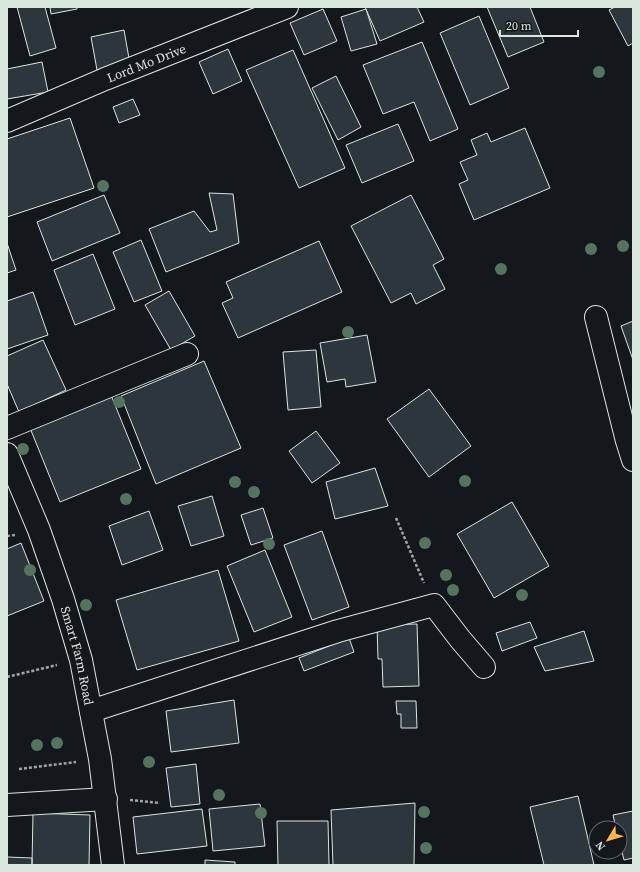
<svg xmlns="http://www.w3.org/2000/svg" width="640" height="872" viewBox="0 0 640 872" font-family="'Source Serif 4',serif">
<rect width="100%" height="100%" fill="#14181c"/>
<path fill="#2c363c" stroke="#d8e6dc" d="M 17,7 L 45,7 L 56,48 L 30,56 Z
M 50,7 L 77,7 L 77,9 L 51,14 Z
M 365,7 L 417,7 L 424,22 L 380,41 Z
M 487,7 L 530,7 L 544,42 L 508,57 Z
M 615,7 L 633,7 L 633,43 L 628,46 L 609,10 Z
M 323,9 L 337,41 L 304,55 L 290,23 Z
M 366,9 L 377,44 L 351,51 L 341,17 Z
M 479,16 L 509,88 L 470,105 L 440,33 Z
M 124,30 L 130,64 L 97,70 L 91,37 Z
M 422,42 L 458,129 L 430,141 L 414,102 L 383,114 L 363,65 Z
M 228,49 L 242,81 L 213,94 L 199,62 Z
M 293,50 L 345,168 L 299,188 L 246,70 Z
M 42,62 L 48,92 L 7,99 L 7,69 Z
M 336,76 L 361,127 L 338,140 L 312,88 Z
M 133,99 L 140,115 L 119,123 L 113,107 Z
M 70,118 L 94,188 L 7,217 L 7,139 Z
M 398,124 L 414,161 L 362,183 L 346,145 Z
M 525,128 L 550,188 L 474,220 L 459,184 L 468,180 L 460,162 L 477,155 L 471,140 L 487,133 L 491,142 Z
M 209,193 L 233,194 L 239,243 L 166,272 L 149,229 L 194,211 L 210,232 L 217,230 Z
M 104,195 L 120,233 L 52,261 L 37,222 Z
M 411,195 L 444,259 L 433,265 L 445,289 L 416,304 L 411,293 L 391,303 L 351,226 Z
M 141,240 L 162,291 L 134,302 L 113,252 Z
M 319,241 L 342,292 L 238,338 L 222,303 L 233,298 L 226,282 Z
M 7,243 L 16,270 L 7,273 Z
M 93,254 L 115,309 L 75,325 L 54,270 Z
M 169,291 L 195,336 L 171,350 L 145,305 Z
M 33,292 L 48,335 L 7,349 L 7,301 Z
M 633,321 L 633,360 L 621,326 Z
M 367,335 L 376,382 L 346,387 L 345,379 L 327,382 L 320,343 Z
M 43,340 L 66,390 L 19,412 L 7,384 L 7,356 Z
M 316,350 L 321,407 L 288,410 L 283,352 Z
M 204,361 L 241,448 L 156,484 L 121,396 Z
M 429,389 L 471,446 L 429,477 L 387,419 Z
M 111,395 L 141,469 L 60,502 L 30,428 Z
M 316,431 L 340,463 L 312,483 L 289,451 Z
M 375,468 L 388,506 L 335,519 L 326,482 Z
M 212,496 L 224,536 L 191,546 L 178,506 Z
M 512,502 L 549,566 L 494,598 L 457,534 Z
M 263,508 L 273,538 L 251,545 L 241,515 Z
M 149,511 L 163,550 L 122,565 L 109,526 Z
M 322,531 L 349,607 L 312,620 L 284,545 Z
M 21,543 L 44,601 L 7,616 L 7,549 Z
M 265,550 L 292,617 L 254,632 L 227,566 Z
M 218,570 L 239,641 L 137,670 L 116,600 Z
M 530,622 L 537,638 L 502,651 L 496,633 Z
M 417,624 L 419,686 L 383,687 L 382,659 L 378,659 L 377,625 Z
M 584,631 L 594,661 L 545,671 L 534,647 Z
M 349,638 L 354,652 L 304,671 L 299,658 Z
M 234,700 L 239,743 L 171,752 L 166,711 Z
M 396,701 L 416,701 L 417,728 L 401,728 L 401,714 L 397,714 Z
M 196,764 L 200,804 L 171,807 L 166,768 Z
M 578,796 L 594,865 L 544,865 L 530,807 Z
M 415,803 L 414,865 L 333,865 L 331,810 Z
M 260,804 L 265,846 L 213,851 L 209,809 Z
M 202,809 L 207,846 L 137,854 L 133,817 Z
M 633,811 L 633,858 L 624,860 L 620,844 L 620,828 L 616,828 L 613,815 Z
M 33,813 L 90,815 L 89,865 L 32,865 Z
M 277,821 L 328,821 L 329,865 L 278,865 Z
M 7,857 L 32,858 L 32,865 L 7,865 Z
M 205,860 L 235,862 L 235,865 L 205,865 Z"/>
<g fill="none" stroke-linecap="round" stroke-linejoin="round">
<defs>
<g id="minor">
<path id="s1" d="M 7,121 L 105,79 L 287,7"/>
<path d="M 596,317 L 627,441 L 633,460"/>
<path d="M 7,428 L 187,354"/>
<path id="s2" d="M 7,454 L 39,530 L 63,599 L 81,660 L 100,759 L 113,865"/>
<path d="M 91,711 L 338,631 L 434,605 L 460,639 L 484,667"/>
<path d="M 7,805 L 106,799"/>
</g>
</defs>
<use href="#minor" stroke="#d8e6dc" stroke-width="24"/>
<path stroke="#9da8a2" stroke-width="2.5" stroke-dasharray="3 2" stroke-linecap="butt" d="M 396,518 L 424,583
M 7,536 L 15,535
M 7,677 L 57,665
M 19,769 L 76,762
M 130,800 L 160,803"/>
<use href="#minor" stroke="#14181c" stroke-width="22"/>
</g>
<g fill="#55745f">
<circle cx="599" cy="72" r="6"/>
<circle cx="103" cy="186" r="6"/>
<circle cx="623" cy="246" r="6"/>
<circle cx="591" cy="249" r="6"/>
<circle cx="501" cy="269" r="6"/>
<circle cx="348" cy="332" r="6"/>
<circle cx="119" cy="402" r="6"/>
<circle cx="23" cy="449" r="6"/>
<circle cx="465" cy="481" r="6"/>
<circle cx="235" cy="482" r="6"/>
<circle cx="254" cy="492" r="6"/>
<circle cx="126" cy="499" r="6"/>
<circle cx="425" cy="543" r="6"/>
<circle cx="269" cy="544" r="6"/>
<circle cx="30" cy="570" r="6"/>
<circle cx="446" cy="575" r="6"/>
<circle cx="453" cy="590" r="6"/>
<circle cx="522" cy="595" r="6"/>
<circle cx="86" cy="605" r="6"/>
<circle cx="57" cy="743" r="6"/>
<circle cx="37" cy="745" r="6"/>
<circle cx="149" cy="762" r="6"/>
<circle cx="219" cy="795" r="6"/>
<circle cx="424" cy="812" r="6"/>
<circle cx="261" cy="813" r="6"/>
<circle cx="426" cy="848" r="6"/>
</g>
<g text-anchor="middle" stroke-width="3" stroke-linejoin="round" paint-order="stroke">
<g font-size="13" fill="#d8e6dc" stroke="#14181c">
<text dy="5" stroke="none"><textPath href="#s1" startOffset="151">Lord Mo Drive</textPath></text>
<text dy="5" stroke="none"><textPath href="#s2" startOffset="214">Smart Farm Road</textPath></text>
</g>
</g>
<rect width="640" height="872" fill="none" stroke="#d8e6dc" stroke-width="16"/>
<g transform="translate(608 840) rotate(232)"><circle r="19" fill="#14181c" stroke="#626a69"/>
<path d="M0-3L7 15L0 10L-7 15Z" fill="#ffb74d"/>
<text y="-6" font-size="11" font-weight="bold" text-anchor="middle" fill="#d8e6dc">N</text>
</g>
<path d="M500 30v6h78v-6" fill="none" stroke="#d8e6dc" stroke-width="2"/>
<text x="506" y="30" font-size="12" fill="#d8e6dc" stroke="#14181c" stroke-width="3" paint-order="stroke">20 m</text>
</svg>
